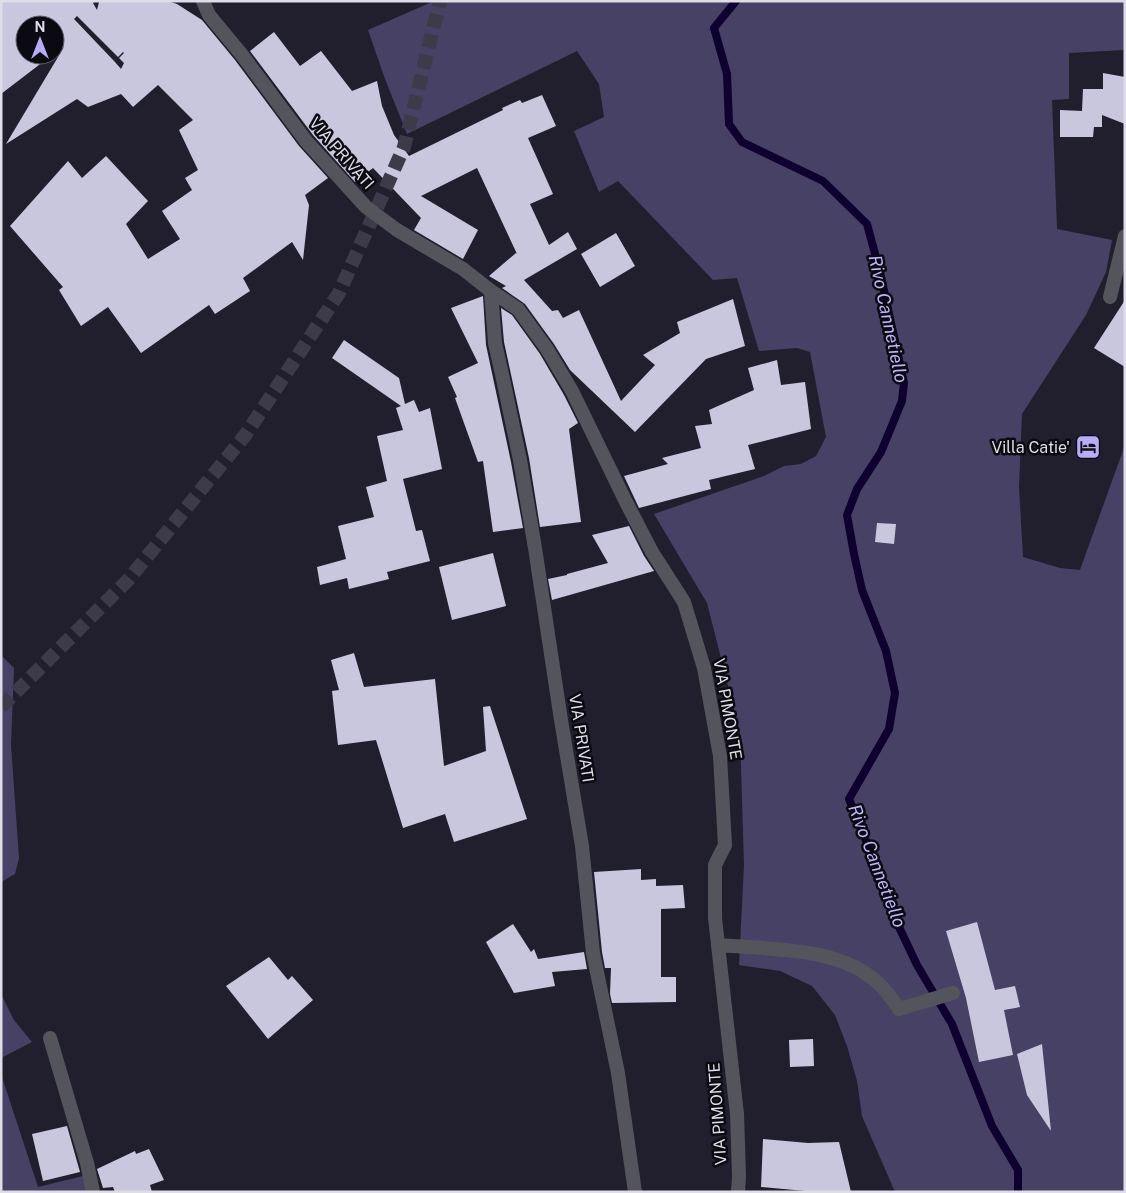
<svg xmlns="http://www.w3.org/2000/svg" width="1126" height="1193" viewBox="0 0 1126 1193" font-family="'Public Sans',sans-serif">
<rect width="100%" height="100%" fill="#211f2e"/>
<path fill="#464165" d="M 434,1 L 1125,1 L 1125,50 L 1069,53 L 1069,99 L 1052,100 L 1057,229 L 1112,240 L 1106,272 L 1086,315 L 1022,414 L 1019,487 L 1023,557 L 1060,568 L 1080,570 L 1125,445 L 1125,1192 L 895,1192 L 862,1116 L 857,1081 L 847,1046 L 835,1015 L 812,986 L 780,971 L 739,965 L 744,865 L 740,733 L 707,603 L 654,514 L 764,476 L 784,466 L 801,464 L 816,456 L 826,437 L 810,352 L 797,348 L 759,351 L 737,278 L 713,280 L 618,181 L 599,192 L 574,131 L 604,117 L 599,84 L 577,51 L 407,134 L 385,79 L 368,30 Z
M 1,655 L 14,668 L 11,745 L 19,858 L 15,874 L 1,882 Z
M 1,994 L 14,1020 L 32,1042 L 1,1058 Z
M 1,1074 L 38,1187 L 87,1175 L 90,1192 L 1,1192 Z"/>
<g fill="none" stroke-linecap="round" stroke-linejoin="round">
<path stroke="#0e002f" stroke-width="8" d="M 736,1 L 714,28 L 727,74 L 729,124 L 742,142 L 823,181 L 867,224 L 880,272 L 904,383 L 902,401 L 881,452 L 857,489 L 847,515 L 854,554 L 862,590 L 886,651 L 895,693 L 889,729 L 849,799 L 884,885 L 899,927 L 917,965 L 952,1024 L 992,1126 L 1018,1170 L 1018,1192"/>
</g>
<path fill="#c9c7dd" fill-rule="evenodd" d="M 1,1 L 95,1 L 93,3 L 97,10 L 99,2 L 97,1 L 168,1 L 177,4 L 202,20 L 235,60 L 299,146 L 328,178 L 305,195 L 309,205 L 303,260 L 292,242 L 243,278 L 250,291 L 215,314 L 209,305 L 141,353 L 108,307 L 81,326 L 59,290 L 63,287 L 10,226 L 68,161 L 82,178 L 106,156 L 148,201 L 126,224 L 148,259 L 180,239 L 162,211 L 192,190 L 185,178 L 198,170 L 179,130 L 193,120 L 158,85 L 133,107 L 121,94 L 88,107 L 77,99 L 6,144 L 64,47 L 55,53 L 55,25 L 25,25 L 25,55 L 52,55 L 1,94 ZM 77,16 L 118,57 L 123,52 L 124,53 L 119,58 L 124,63 L 121,69 L 115,62 L 74,19 Z
M 274,32 L 300,66 L 321,51 L 352,91 L 377,81 L 382,106 L 394,135 L 409,156 L 503,110 L 502,108 L 520,100 L 522,103 L 542,95 L 556,126 L 528,138 L 553,194 L 530,204 L 549,245 L 568,232 L 577,249 L 524,280 L 552,311 L 558,310 L 563,318 L 579,310 L 621,401 L 655,365 L 643,355 L 680,333 L 677,322 L 733,299 L 745,346 L 706,359 L 635,432 L 570,370 L 554,344 L 525,304 L 502,288 L 506,286 L 489,276 L 516,253 L 517,254 L 477,168 L 421,196 L 478,230 L 463,259 L 414,230 L 421,218 L 373,168 L 355,182 L 313,135 L 250,51 Z
M 1103,73 L 1125,77 L 1125,124 L 1102,115 L 1102,127 L 1094,127 L 1093,137 L 1060,137 L 1060,110 L 1082,111 L 1083,89 L 1103,89 Z
M 616,233 L 635,266 L 600,287 L 581,254 Z
M 483,296 L 486,345 L 511,462 L 523,528 L 493,532 L 483,461 L 478,462 L 455,398 L 457,397 L 448,377 L 478,363 L 451,308 Z
M 1125,300 L 1125,367 L 1094,348 Z
M 501,308 L 512,315 L 540,354 L 564,395 L 578,423 L 569,429 L 581,522 L 540,527 L 529,458 L 504,342 Z
M 344,340 L 399,378 L 405,404 L 414,400 L 419,412 L 430,408 L 442,469 L 403,479 L 416,531 L 422,530 L 430,561 L 387,572 L 389,579 L 349,589 L 347,578 L 320,585 L 317,567 L 346,559 L 338,526 L 374,517 L 366,487 L 387,481 L 377,436 L 403,430 L 396,408 L 401,406 L 332,358 Z
M 777,360 L 781,385 L 805,382 L 811,429 L 748,445 L 755,469 L 709,480 L 711,489 L 639,508 L 624,476 L 668,464 L 662,458 L 701,448 L 695,426 L 712,424 L 709,410 L 754,390 L 748,368 Z
M 877,523 L 896,524 L 894,544 L 875,542 Z
M 629,526 L 644,556 L 654,571 L 552,600 L 548,579 L 567,575 L 567,574 L 608,563 L 592,535 Z
M 493,553 L 506,606 L 452,620 L 439,567 Z
M 354,653 L 364,687 L 435,679 L 444,766 L 486,751 L 483,707 L 490,706 L 527,819 L 454,842 L 445,814 L 403,828 L 376,740 L 338,745 L 332,691 L 339,690 L 331,660 Z
M 641,869 L 641,880 L 656,879 L 656,886 L 683,885 L 685,908 L 661,909 L 661,977 L 676,977 L 676,1002 L 612,1003 L 610,994 L 611,968 L 605,968 L 602,952 L 594,872 Z
M 977,922 L 995,990 L 1015,986 L 1020,1007 L 1004,1010 L 1013,1055 L 979,1062 L 966,998 L 946,931 Z
M 513,924 L 531,952 L 534,949 L 538,959 L 584,952 L 587,969 L 552,972 L 555,986 L 514,993 L 486,942 Z
M 269,957 L 288,980 L 292,976 L 313,1000 L 268,1039 L 226,986 Z
M 813,1039 L 814,1066 L 790,1067 L 789,1040 Z
M 1042,1044 L 1051,1131 L 1027,1095 L 1017,1054 Z
M 67,1126 L 80,1172 L 43,1181 L 32,1134 Z
M 763,1139 L 808,1143 L 839,1142 L 851,1192 L 816,1192 L 761,1187 Z
M 149,1149 L 164,1180 L 150,1185 L 152,1192 L 115,1192 L 113,1187 L 103,1188 L 97,1169 L 135,1151 L 136,1154 Z"/>
<g fill="none" stroke-linecap="round" stroke-linejoin="round">
<path stroke="#3d3b4a" stroke-width="14" stroke-dasharray="14 7" stroke-linecap="butt" d="M 1,707 L 129,579 L 246,434 L 339,293 L 404,147 L 440,1"/>
<path stroke="#54545c" stroke-width="14" d="M 491,291 L 495,343 L 503,379 L 520,460 L 535,548 L 561,720 L 582,846 L 593,953 L 618,1073 L 635,1192
M 718,945 C 763,949 830,947 868,975 C 881,983 891,997 899,1009 L 953,993"/>
<path stroke="#54545c" stroke-width="14" d="M 203,1 L 209,15 L 242,55 L 306,141 L 366,207 L 397,230 L 463,269 L 491,291 L 518,309 L 547,349 L 572,391 L 626,502 L 652,552 L 684,602 L 704,668 L 720,756 L 725,845 L 715,865 L 715,918 L 737,1114 L 739,1176 L 738,1192
M 1110,297 L 1125,236
M 50,1038 L 87,1163 L 93,1192"/>
</g>
<defs>
<symbol id="hotel-square" viewBox="-11 -11 22 22"><rect x="-9" y="-9" width="18" height="18" rx="4" fill="#b6acf8" stroke="#0a0a10"/><path d="M-6-4.5h1.5V1H6V5H4.5V3h-9V5H-6ZM-4 0a1.8 1.8 0 1 1 3.6 0ZM.5 0V-2.5h3Q6-2.5 6 0Z" fill="#111"/></symbol>
</defs>
<g fill-rule="evenodd">
<use href="#hotel-square" x="1074" y="433" width="28" height="28"/>
</g>
<g text-anchor="middle" stroke-width="5" stroke-linejoin="round" paint-order="stroke">
<g font-size="16" fill="#dddce7" stroke="#0a0a10">
<text transform="translate(342 153) rotate(49)" y="6">VIA PRIVATI</text>
<text transform="translate(728 709) rotate(80)" y="6">VIA PIMONTE</text>
<text transform="translate(582 738) rotate(81)" y="6">VIA PRIVATI</text>
<text transform="translate(717 1114) rotate(-94)" y="6">VIA PIMONTE</text>
</g>
<g font-size="16" fill="#dddce7" stroke="#0a0a10" text-anchor="end">
<text x="1070" y="453">Villa Catie'</text>
</g>
<g font-size="18" font-style="italic" fill="#bdb4fc" stroke="#0a0a10">
<text transform="translate(888 319) rotate(78)" y="6">Rivo Cannetiello</text>
<text transform="translate(877 866) rotate(69)" y="6">Rivo Cannetiello</text>
</g>
</g>
<rect width="1126" height="1193" fill="none" stroke="#dddce7" stroke-width="5"/>
<g transform="translate(40 40)"><circle r="24" fill="#0a0a10" stroke="#5e5e66"/>
<path d="M0-4L9 19L0 12L-9 19Z" fill="#b6acf8"/>
<text y="-8" font-size="14" font-weight="bold" text-anchor="middle" fill="#dddce7">N</text>
</g>
</svg>
